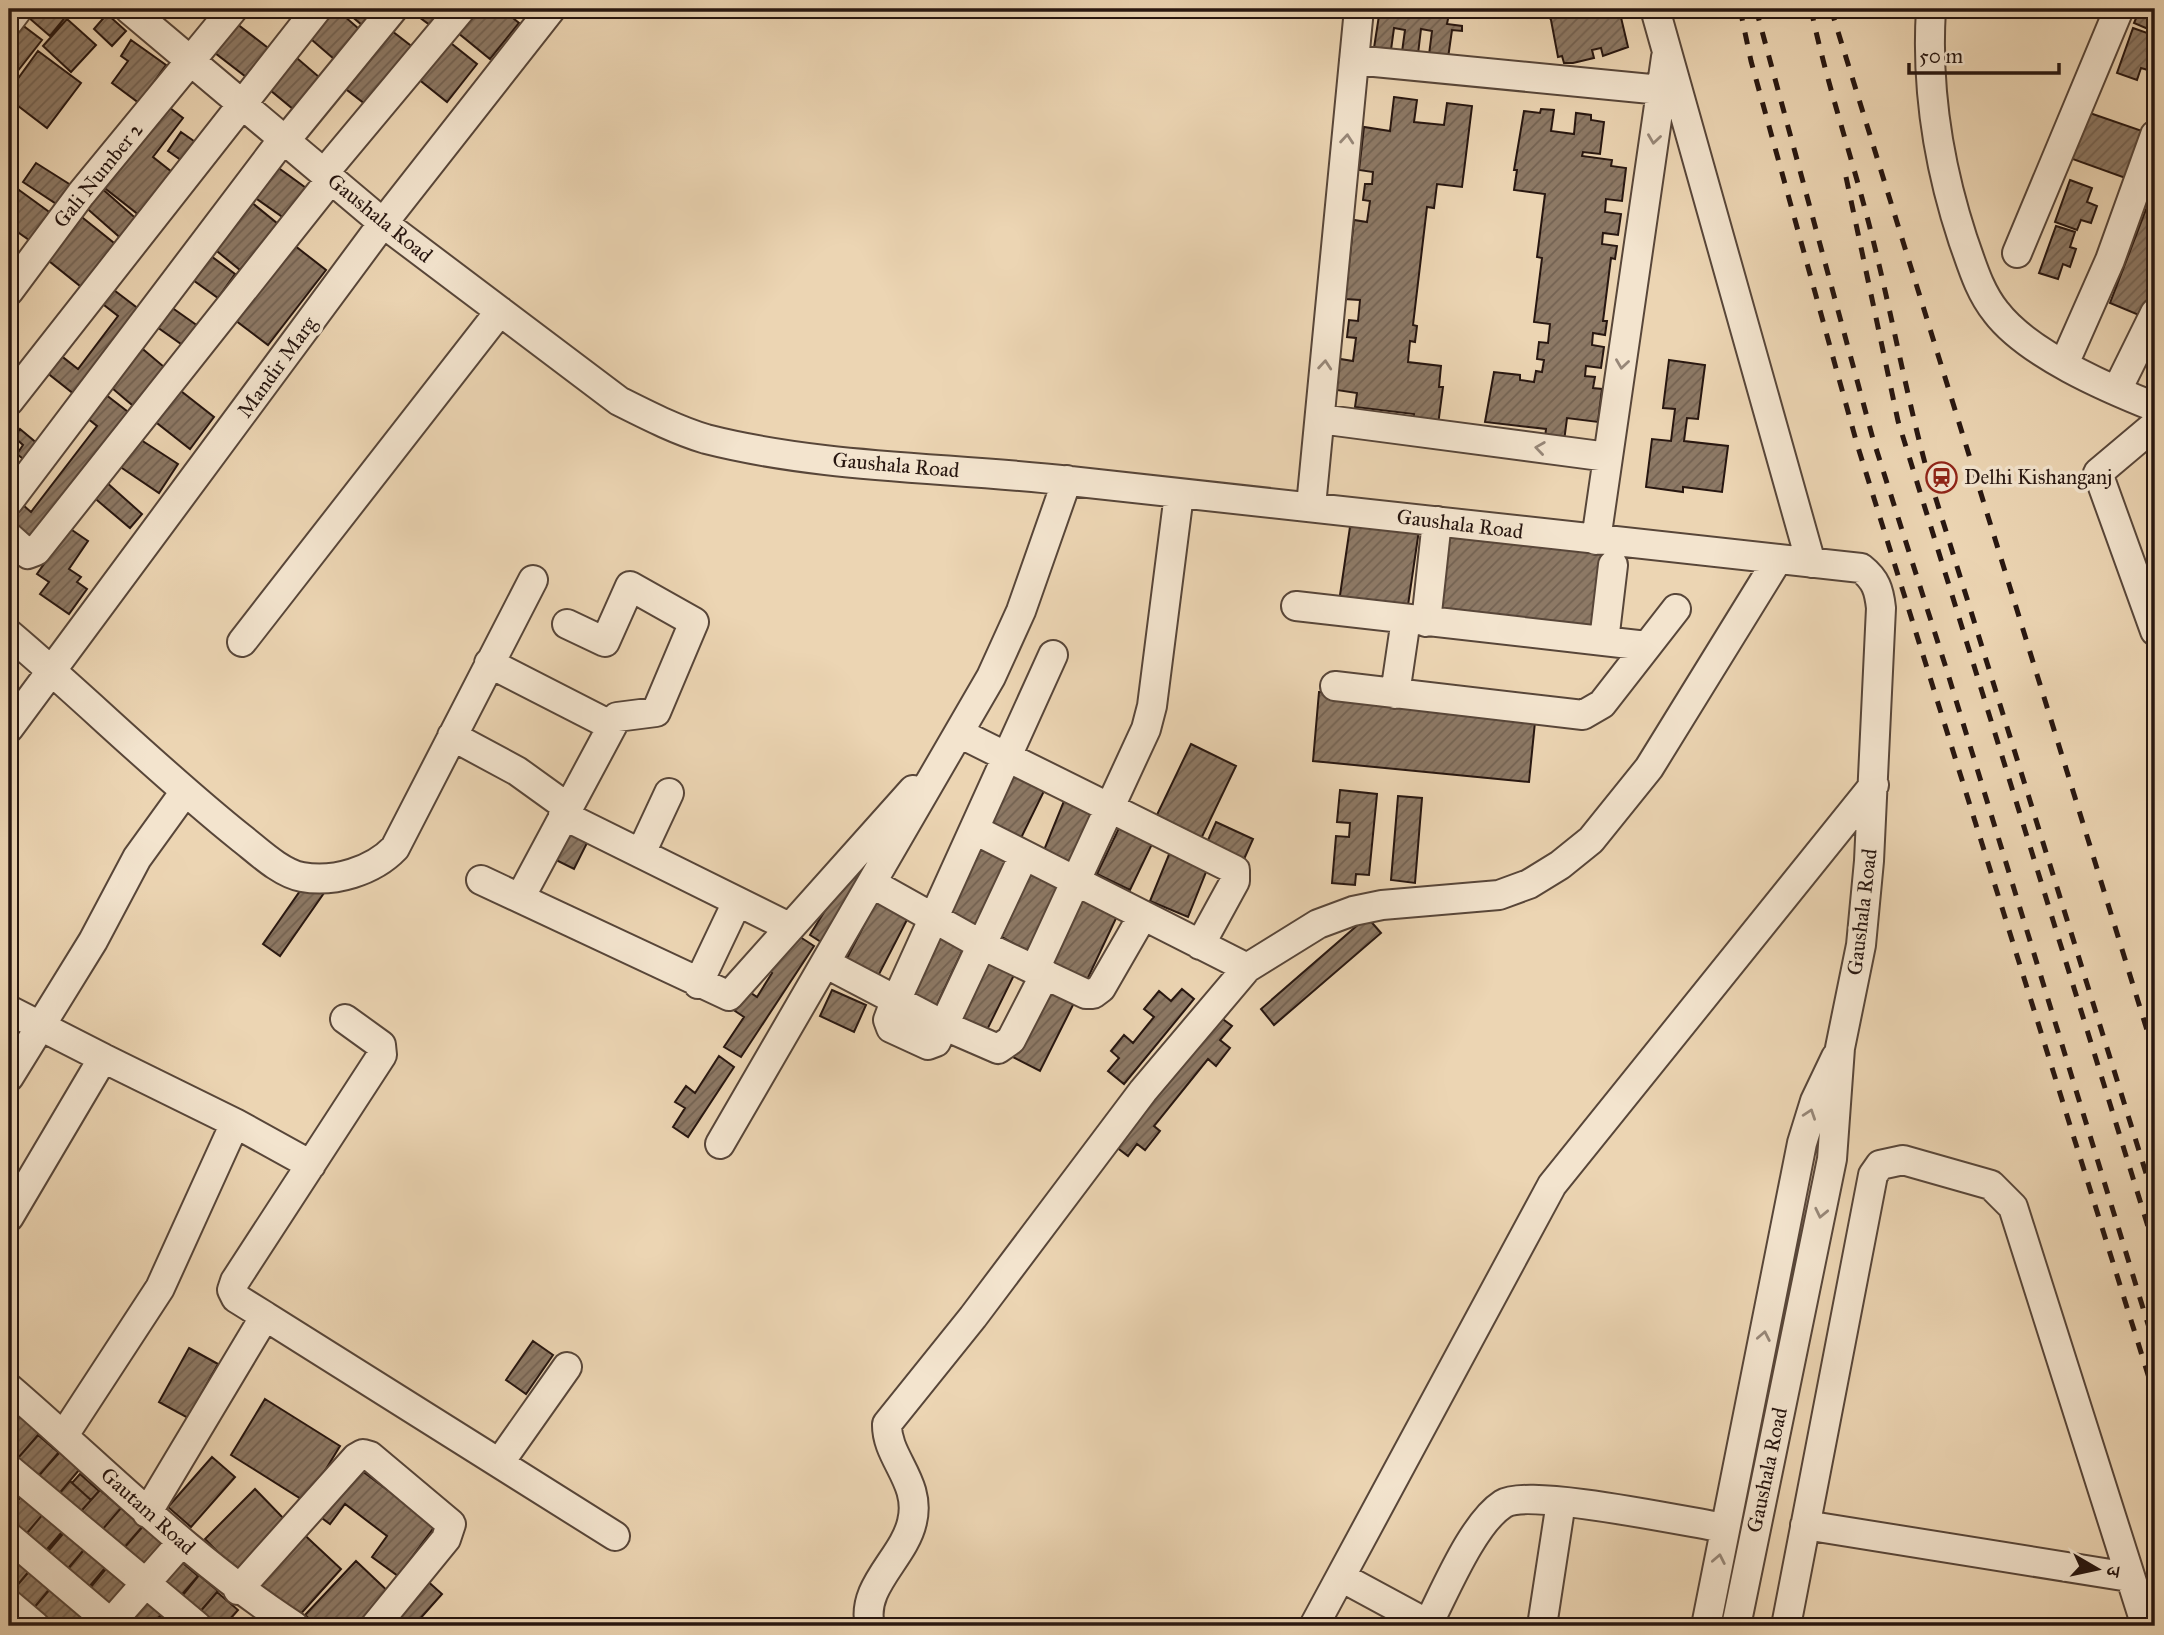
<svg xmlns="http://www.w3.org/2000/svg" width="2164" height="1635" viewBox="0 0 2164 1635" font-family="'IM FELL Great Primer','Noto Serif Devanagari',serif">
<defs>
<pattern id="building-hatch" width="6" height="6" patternUnits="userSpaceOnUse" patternTransform="scale(1.75)"><rect width="6" height="6" fill="#8d7965"/><path d="M-1 1l2-2M0 6l6-6M5 7l2-2" fill="none" stroke="#736252"/></pattern>
</defs>
<rect width="100%" height="100%" fill="#ecd5b3"/>
<filter id="stains"><feTurbulence type="fractalNoise" baseFrequency=".00286" numOctaves="4"/><feColorMatrix values="0 0 0 0 .2 0 0 0 0 .09 0 0 0 0 .02 0 0 0 .5 -.17"/></filter>
<radialGradient id="worn" r=".72"><stop offset=".6" stop-color="#630" stop-opacity="0"/><stop offset="1" stop-color="#630" stop-opacity=".3"/></radialGradient>
<path fill="url(#building-hatch)" stroke="#271610" stroke-width="2" d="M 23,9 L 72,9 L 50,36 L 21,11 Z
M 327,9 L 336,9 L 366,35 L 341,65 L 305,34 Z
M 343,9 L 377,9 L 362,25 Z
M 408,9 L 448,9 L 434,28 Z
M 467,9 L 502,9 L 519,23 L 490,59 L 452,28 Z
M 1380,9 L 1450,9 L 1447,24 L 1462,26 L 1462,31 L 1452,30 L 1448,58 L 1429,55 L 1432,31 L 1421,29 L 1418,54 L 1402,52 L 1405,30 L 1394,28 L 1391,50 L 1374,48 Z
M 1619,9 L 1628,47 L 1603,56 L 1601,48 L 1592,50 L 1594,58 L 1573,63 L 1564,63 L 1562,56 L 1558,57 L 1551,20 L 1546,10 Z
M 2140,9 L 2155,9 L 2155,32 L 2134,23 Z
M 107,14 L 126,31 L 112,46 L 94,29 Z
M 228,17 L 272,51 L 250,80 L 206,46 Z
M 13,18 L 42,40 L 9,82 L 9,24 Z
M 67,19 L 96,45 L 71,72 L 43,46 Z
M 383,24 L 419,52 L 374,111 L 338,83 Z
M 2133,28 L 2153,35 L 2147,51 L 2155,54 L 2151,71 L 2141,68 L 2137,80 L 2117,73 Z
M 442,36 L 477,64 L 447,102 L 412,74 Z
M 131,40 L 166,65 L 139,103 L 112,83 L 128,61 L 121,56 Z
M 38,51 L 81,83 L 47,128 L 9,99 L 9,91 Z
M 291,53 L 326,83 L 299,114 L 264,85 Z
M 1394,97 L 1417,100 L 1414,122 L 1444,125 L 1447,103 L 1472,106 L 1462,187 L 1437,184 L 1434,208 L 1427,207 L 1413,325 L 1417,326 L 1415,342 L 1410,341 L 1408,362 L 1441,366 L 1439,387 L 1443,387 L 1438,425 L 1412,430 L 1414,414 L 1355,407 L 1357,393 L 1330,389 L 1334,358 L 1353,361 L 1356,338 L 1347,337 L 1349,320 L 1358,321 L 1360,300 L 1345,299 L 1354,220 L 1367,222 L 1370,201 L 1363,200 L 1365,184 L 1372,184 L 1373,172 L 1359,170 L 1364,127 L 1390,131 Z
M 161,101 L 183,118 L 153,157 L 177,176 L 144,219 L 97,182 Z
M 1541,109 L 1554,110 L 1551,131 L 1574,134 L 1576,113 L 1591,115 L 1591,120 L 1604,122 L 1600,154 L 1583,152 L 1582,156 L 1612,160 L 1611,166 L 1626,168 L 1622,201 L 1606,199 L 1605,212 L 1621,214 L 1618,235 L 1603,233 L 1602,244 L 1617,246 L 1615,259 L 1611,258 L 1603,321 L 1607,321 L 1605,335 L 1593,333 L 1592,345 L 1604,347 L 1601,368 L 1586,366 L 1585,376 L 1595,377 L 1593,388 L 1602,389 L 1598,422 L 1567,418 L 1563,449 L 1544,446 L 1546,429 L 1485,422 L 1494,372 L 1520,375 L 1520,380 L 1534,382 L 1536,371 L 1542,372 L 1544,360 L 1537,359 L 1539,342 L 1548,343 L 1550,324 L 1534,322 L 1542,258 L 1537,257 L 1545,194 L 1514,190 L 1517,170 L 1514,170 L 1524,111 L 1540,113 Z
M 2084,111 L 2148,133 L 2131,180 L 2067,157 Z
M 181,132 L 201,146 L 188,165 L 168,151 Z
M 269,161 L 306,188 L 284,218 L 247,192 Z
M 36,163 L 74,187 L 61,207 L 23,182 Z
M 2070,180 L 2092,188 L 2087,202 L 2097,206 L 2091,223 L 2081,220 L 2077,230 L 2055,222 Z
M 99,186 L 140,222 L 124,241 L 83,205 Z
M 2155,186 L 2155,295 L 2146,318 L 2110,303 Z
M 19,190 L 52,214 L 32,242 L 9,226 L 9,203 Z
M 245,197 L 278,224 L 240,270 L 207,243 Z
M 78,214 L 119,247 L 85,290 L 44,257 Z
M 2056,226 L 2075,232 L 2070,247 L 2076,249 L 2070,267 L 2063,264 L 2058,279 L 2039,273 Z
M 285,238 L 326,270 L 268,345 L 227,314 Z
M 203,250 L 235,274 L 218,298 L 186,275 Z
M 106,284 L 144,313 L 79,398 L 41,368 L 55,351 L 78,369 L 118,316 L 95,298 Z
M 171,307 L 205,331 L 191,351 L 157,327 Z
M 138,345 L 170,372 L 138,410 L 106,383 Z
M 1669,360 L 1705,365 L 1698,419 L 1687,418 L 1684,441 L 1728,446 L 1722,492 L 1683,487 L 1683,492 L 1646,487 L 1652,439 L 1671,441 L 1675,409 L 1663,408 Z
M 172,384 L 214,417 L 190,449 L 148,416 Z
M 101,391 L 132,415 L 28,550 L 9,534 L 9,523 L 23,505 L 31,512 L 97,426 L 82,414 Z
M 20,429 L 45,450 L 32,466 L 17,454 L 23,445 L 14,437 Z
M 138,438 L 178,464 L 159,493 L 119,466 Z
M 105,481 L 142,514 L 130,528 L 92,496 Z
M 1351,520 L 1419,530 L 1407,612 L 1339,602 Z
M 69,528 L 88,541 L 69,569 L 81,577 L 77,582 L 87,589 L 69,614 L 40,594 L 49,582 L 37,574 Z
M 1447,528 L 1605,543 L 1596,635 L 1438,621 Z
M 1319,692 L 1536,712 L 1529,782 L 1313,761 Z
M 1191,744 L 1236,766 L 1199,843 L 1154,821 Z
M 1013,770 L 1046,787 L 1021,838 L 988,822 Z
M 1340,790 L 1377,794 L 1369,875 L 1356,874 L 1355,885 L 1332,883 L 1336,836 L 1349,837 L 1350,823 L 1337,822 Z
M 1398,796 L 1422,798 L 1415,883 L 1391,880 Z
M 1064,801 L 1095,814 L 1072,868 L 1042,855 Z
M 564,819 L 592,833 L 574,869 L 546,855 Z
M 1216,822 L 1253,839 L 1241,866 L 1204,849 Z
M 1120,826 L 1153,842 L 1130,890 L 1097,874 Z
M 976,841 L 1009,857 L 976,925 L 944,909 Z
M 1170,852 L 1208,867 L 1188,917 L 1150,901 Z
M 853,865 L 872,877 L 829,947 L 810,935 Z
M 1031,870 L 1061,886 L 1027,951 L 998,935 Z
M 307,881 L 324,893 L 280,956 L 263,944 Z
M 1082,895 L 1119,912 L 1086,982 L 1049,965 Z
M 877,900 L 909,916 L 875,982 L 843,966 Z
M 1367,917 L 1381,933 L 1274,1025 L 1261,1009 Z
M 937,927 L 967,941 L 933,1013 L 904,999 Z
M 797,935 L 814,946 L 741,1057 L 724,1047 L 744,1017 L 735,1011 L 748,991 L 757,997 L 772,973 L 762,967 Z
M 985,956 L 1016,971 L 983,1038 L 952,1022 Z
M 1047,980 L 1078,995 L 1040,1071 L 1009,1055 Z
M 1182,989 L 1194,999 L 1124,1084 L 1108,1071 L 1119,1058 L 1111,1051 L 1124,1035 L 1133,1043 L 1154,1017 L 1144,1009 L 1159,991 L 1171,1001 Z
M 832,990 L 866,1005 L 854,1032 L 820,1016 Z
M 1216,1014 L 1232,1026 L 1220,1040 L 1230,1048 L 1216,1066 L 1208,1059 L 1154,1126 L 1160,1131 L 1145,1150 L 1137,1144 L 1128,1156 L 1111,1143 Z
M 719,1056 L 734,1067 L 688,1137 L 673,1127 L 685,1108 L 675,1102 L 686,1086 L 695,1093 Z
M 533,1341 L 553,1355 L 526,1394 L 506,1380 Z
M 189,1348 L 218,1364 L 188,1418 L 159,1402 Z
M 265,1399 L 340,1446 L 306,1502 L 231,1455 Z
M 20,1416 L 40,1433 L 12,1465 L 9,1463 L 9,1429 Z
M 38,1435 L 59,1453 L 32,1483 L 12,1465 Z
M 59,1452 L 79,1470 L 52,1502 L 32,1484 Z
M 212,1457 L 235,1477 L 191,1527 L 168,1507 Z
M 353,1464 L 435,1526 L 398,1576 L 372,1557 L 387,1536 L 345,1504 L 330,1524 L 315,1513 Z
M 80,1474 L 99,1491 L 91,1500 L 72,1483 Z
M 9,1476 L 26,1490 L 9,1510 Z
M 70,1481 L 91,1500 L 74,1519 L 53,1501 Z
M 27,1489 L 49,1507 L 21,1540 L 9,1530 L 9,1511 Z
M 255,1489 L 287,1522 L 236,1571 L 205,1539 Z
M 100,1490 L 121,1508 L 95,1538 L 74,1519 Z
M 48,1508 L 68,1525 L 42,1555 L 23,1538 Z
M 121,1508 L 142,1527 L 117,1556 L 95,1538 Z
M 145,1524 L 167,1543 L 139,1575 L 117,1556 Z
M 296,1527 L 341,1569 L 297,1618 L 251,1576 Z
M 68,1528 L 88,1545 L 64,1573 L 44,1556 Z
M 89,1544 L 110,1562 L 84,1593 L 63,1575 Z
M 9,1554 L 33,1567 L 9,1595 Z
M 176,1557 L 198,1576 L 173,1605 L 152,1586 Z
M 356,1561 L 394,1597 L 367,1626 L 317,1626 L 305,1615 Z
M 110,1564 L 131,1581 L 105,1611 L 85,1594 Z
M 30,1570 L 51,1588 L 27,1616 L 9,1595 Z
M 199,1575 L 218,1591 L 192,1621 L 174,1606 Z
M 424,1578 L 442,1594 L 418,1621 L 424,1626 L 389,1626 Z
M 52,1586 L 96,1626 L 41,1626 L 28,1615 Z
M 143,1591 L 165,1610 L 152,1626 L 121,1626 Z
M 217,1592 L 238,1610 L 224,1626 L 198,1626 L 192,1621 Z
M 165,1611 L 183,1626 L 152,1626 Z"/>
<g fill="none" stroke-linecap="round" stroke-linejoin="round">
<defs>
<path id="minor" d="M 129,9 L 383,223 L 619,401 C 647,415 676,430 706,439 C 824,469 950,467 1070,481 C 1334,511 1598,539 1861,568 C 1876,580 1879,590 1881,608 L 1869,861 L 1861,945 L 1840,1048 L 1832,1159 L 1736,1626
M 1655,9 L 1811,563
M 1931,9 C 1926,88 1938,164 1963,240 C 1972,265 1979,291 1996,312 C 2028,354 2107,388 2155,407
M 9,21 L 18,9
M 1354,60 L 1661,90
M 285,141 L 393,9
M 324,173 L 461,9
M 2017,253 L 2119,9
M 9,291 L 81,194 L 233,9
M 2064,364 L 2110,260 L 2155,135
M 2117,390 L 2155,313
M 9,401 L 317,9
M 1320,419 L 1608,457
M 2155,425 L 2098,473 L 2155,631
M 9,501 L 283,139
M 1311,506 L 1359,9
M 9,537 L 28,554 L 36,551 L 331,179
M 1596,540 L 1666,57
M 1296,606 L 1647,646
M 1426,622 L 1437,521
M 9,634 C 87,700 160,773 240,837 C 257,850 280,873 302,877 C 334,883 373,871 395,848 L 533,580
M 1604,641 L 1613,565
M 242,642 L 500,311
M 489,663 L 612,726
M 1335,686 L 1583,715 L 1602,704 L 1676,609
M 1395,694 L 1406,619
M 9,728 L 383,223 L 551,9
M 959,733 L 1235,870 L 1235,881 L 1200,945
M 452,736 L 517,771 L 567,807
M 563,815 L 789,927
M 975,830 L 1247,968
M 641,853 L 669,793
M 1024,855 L 936,1042 L 928,1045 L 891,1028 L 888,1020 L 891,1012 L 1053,655
M 481,880 L 729,996 L 913,790
M 873,884 L 980,944 L 1086,994 L 1093,994 L 1101,988 L 1142,917
M 520,898 L 617,717 L 656,712 L 694,622 L 630,586 L 605,642 L 567,624
M 827,964 L 945,1026 L 998,1049 L 1011,1040 L 1045,974
M 1035,969 L 1146,729 L 1152,706 L 1179,494
M 698,984 L 737,902
M 9,1010 L 103,1058
M 9,1077 L 93,941 L 137,858 L 184,793
M 235,1123 L 311,1165
M 720,1144 L 991,677 L 1021,611 L 1067,480
M 9,1217 L 103,1058 L 235,1123 L 160,1288 L 64,1435
M 265,1316 L 615,1536
M 9,1388 C 103,1469 189,1558 294,1626
M 500,1462 L 567,1367
M 9,1469 L 197,1626
M 147,1513 L 265,1316 L 236,1298 L 232,1290 L 235,1281 L 382,1055 L 381,1045 L 345,1019
M 1805,1525 L 2129,1577
M 9,1537 L 114,1626
M 1341,1577 L 1428,1624
M 238,1590 L 356,1458 L 363,1454 L 370,1456 L 451,1524 L 446,1539 L 375,1626
M 9,1604 L 35,1626
M 108,1626 L 181,1543
M 870,1626 C 860,1587 904,1558 912,1522 C 922,1482 886,1458 887,1424 L 973,1317 L 1143,1091 L 1247,968 L 1318,924 L 1353,911 L 1382,905 L 1499,895 L 1529,884 L 1560,865 L 1591,840 L 1649,768 L 1778,559
M 1314,1626 L 1552,1185 L 1874,785
M 1427,1626 C 1444,1594 1472,1524 1503,1504 C 1529,1488 1687,1522 1725,1528
M 1542,1626 L 1561,1502
M 1706,1626 L 1802,1143 L 1815,1101 L 1836,1057
M 1786,1626 L 1873,1175 L 1880,1165 L 1903,1160 L 1991,1185 L 2013,1207 L 2146,1626"/>
</defs>
<use href="#minor" stroke="#584639" stroke-width="32"/>
<use href="#minor" stroke="#f3e4ce" stroke-width="28"/>
<path stroke="#271610" stroke-width="5" stroke-dasharray="12 12" stroke-linecap="butt" d="M 1740,9 L 1751,61 L 1857,444 L 2155,1397
M 1756,9 L 1873,439 L 1947,671 L 2155,1347
M 1811,9 C 1825,76 1847,142 1865,209 C 1888,294 1903,381 1926,467 L 2155,1202
M 1831,9 L 2155,1056
M 1846,177 L 1898,421 L 2155,1249"/>
</g>
<defs><path id="oneway-chevron" d="M-2-3.5L2.5 0L-2 3.5" fill="none" stroke-width="1.6" stroke-linecap="round" stroke-linejoin="round" transform="scale(1.75)"/></defs>
<g stroke="#978778">
<use href="#oneway-chevron" transform="translate(1347 139) rotate(-85)"/>
<use href="#oneway-chevron" transform="translate(1654 139) rotate(98)"/>
<use href="#oneway-chevron" transform="translate(1622 364) rotate(98)"/>
<use href="#oneway-chevron" transform="translate(1325 365) rotate(-85)"/>
<use href="#oneway-chevron" transform="translate(1540 448) rotate(-172)"/>
<use href="#oneway-chevron" transform="translate(1810 1114) rotate(-71)"/>
<use href="#oneway-chevron" transform="translate(1821 1213) rotate(102)"/>
<use href="#oneway-chevron" transform="translate(1764 1336) rotate(-79)"/>
<use href="#oneway-chevron" transform="translate(1719 1559) rotate(-79)"/>
</g>
<defs>
<symbol id="station-ring" viewBox="-11 -11 22 22"><circle r="9.5" fill="#f3e4ce" stroke="#8f2418" stroke-width="1.5"/><path d="M-3-6H3Q5-6 5-4V2Q5 4 3 4L4.5 6H3L1.5 4h-3L-3 6H-4.5L-3 4Q-5 4-5 2V-4Q-5-6-3-6ZM-3.5-4v3h7v-3ZM-3.5 1v1.5H-2V1ZM2 1v1.5H3.5V1Z" fill="#8f2418"/></symbol>
</defs>
<g fill-rule="evenodd">
<use href="#station-ring" x="1924" y="460" width="35" height="35"/>
</g>
<g text-anchor="middle" stroke-width="7" stroke-linejoin="round" paint-order="stroke">
<g font-size="21" fill="#271610" stroke="#f3e4ce">
<text transform="translate(98 175) rotate(-51)" y="7">Gali Number 2</text>
<text transform="translate(380 218) rotate(39)" y="7">Gaushala Road</text>
<text transform="translate(277 367) rotate(-54)" y="7">Mandir Marg</text>
<text transform="translate(896 465) rotate(5)" y="7">Gaushala Road</text>
<text transform="translate(1460 524) rotate(7)" y="7">Gaushala Road</text>
<text transform="translate(1862 912) rotate(-83)" y="7">Gaushala Road</text>
<text transform="translate(1767 1470) rotate(-78)" y="7">Gaushala Road</text>
<text transform="translate(148 1511) rotate(42)" y="7">Gautam Road</text>
</g>
<g font-size="21" fill="#271610" stroke="#f3e4ce" text-anchor="start">
<text x="1964" y="484">Delhi Kishanganj</text>
</g>
</g>
<rect width="2164" height="1635" fill="none" stroke="#ecd5b3" stroke-width="35"/>
<rect x="10" y="10" width="2143" height="1614" fill="none" stroke="#271610" stroke-width="3.5"/>
<rect x="18" y="18" width="2129" height="1600" fill="none" stroke="#271610" stroke-width="2"/>
<g transform="translate(2097 1569) rotate(99)" stroke="#f3e4ce" stroke-width="5" paint-order="stroke">
<path d="M0-5L12 26L0 18L-12 26Z" fill="#271610"/>
<text y="-10" font-size="19" font-weight="bold" text-anchor="middle" fill="#271610">उ</text>
</g>
<path d="M1909 63v10h150v-10" fill="none" stroke="#271610" stroke-width="3.5"/>
<text x="1919" y="63" font-size="21" fill="#271610" stroke="#f3e4ce" stroke-width="5" paint-order="stroke">50 m</text>
<rect width="100%" height="100%" filter="url(#stains)"/>
<rect width="100%" height="100%" fill="url(#worn)"/>
</svg>
